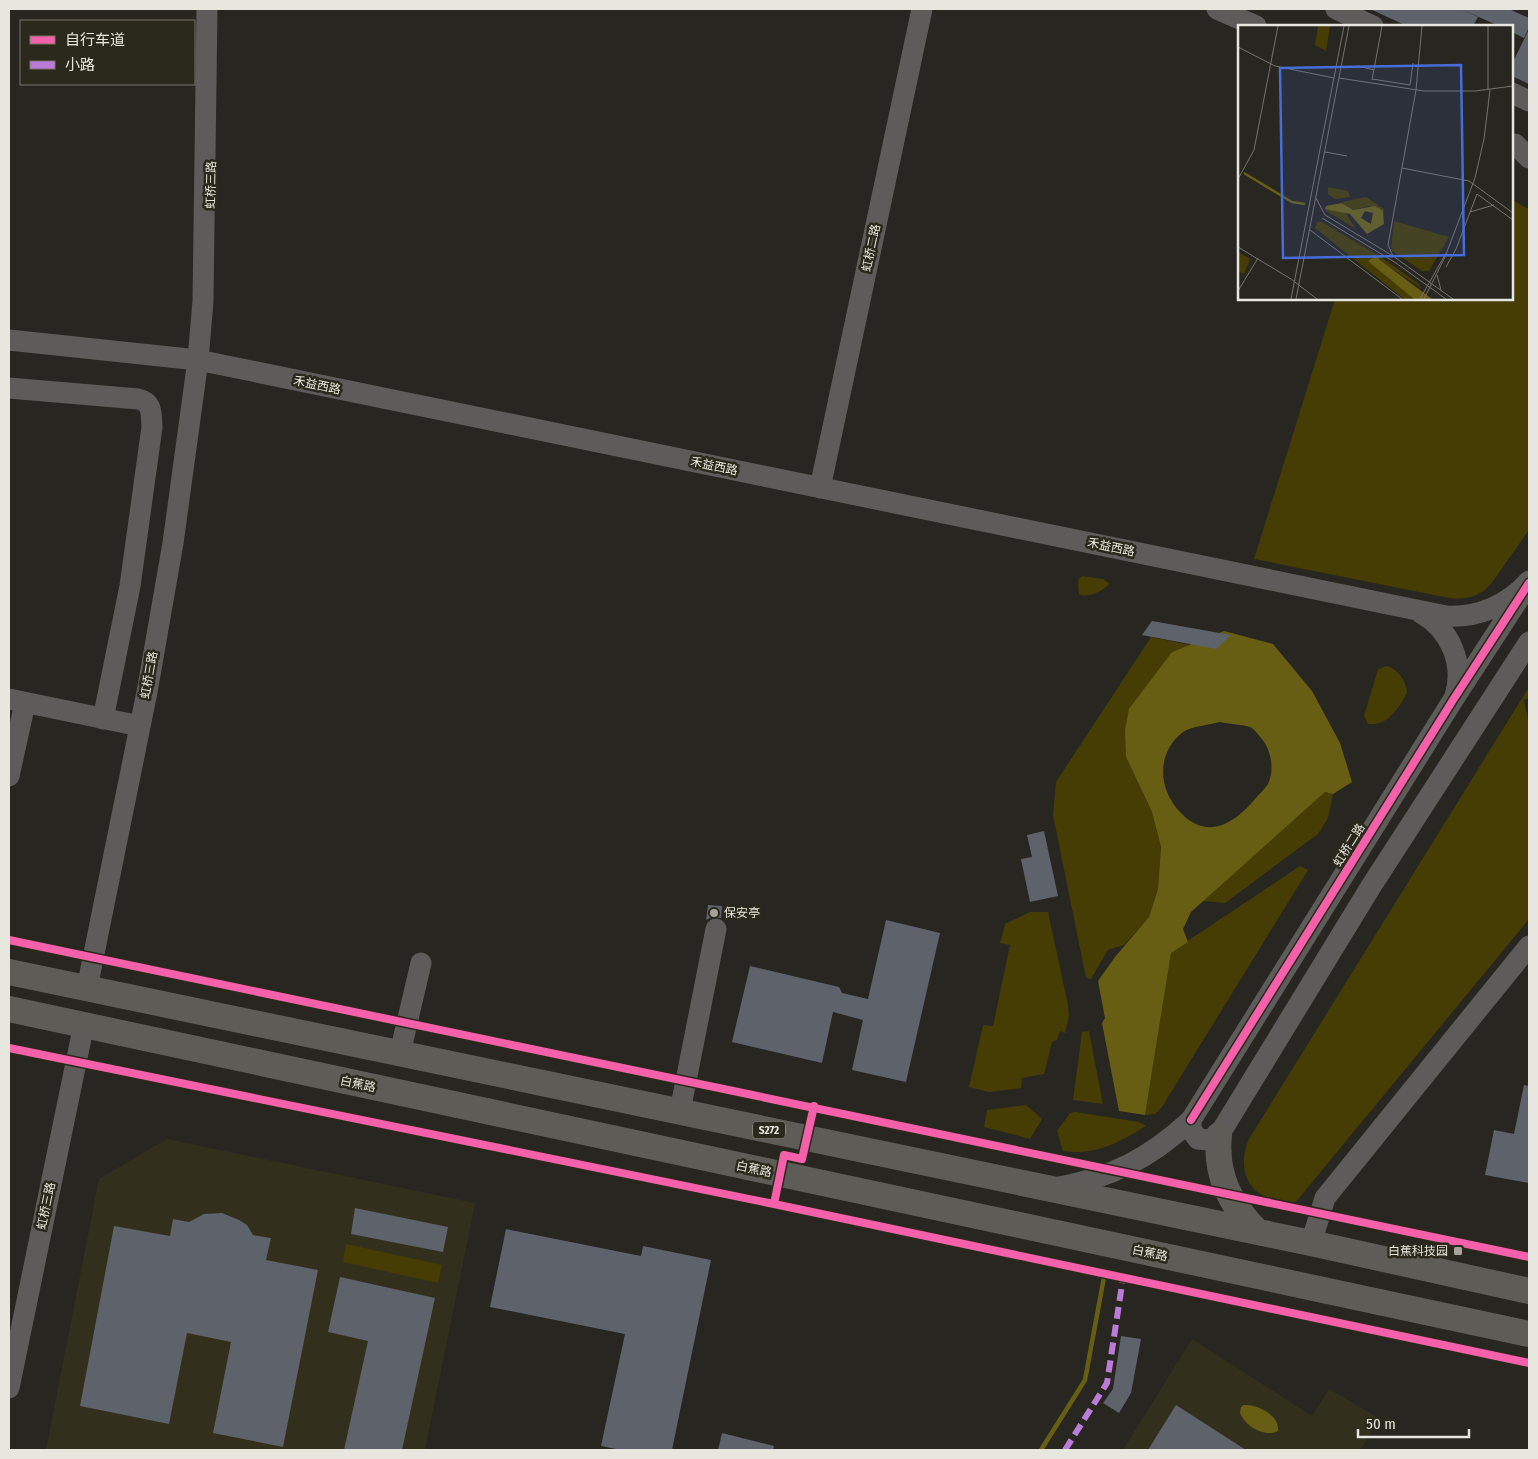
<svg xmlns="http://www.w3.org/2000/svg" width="1538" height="1459" viewBox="0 0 1538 1459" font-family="'Fira Sans Condensed','Noto Sans SC',sans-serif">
<rect width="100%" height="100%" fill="#282620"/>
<path fill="#32301d" d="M 167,1139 L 475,1203 L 425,1450 L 46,1450 L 99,1179 Z
M 1192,1339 L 1312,1416 L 1329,1389 L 1380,1419 L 1360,1450 L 1123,1450 Z"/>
<path fill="#453d04" d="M 1512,200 L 1529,209 L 1529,530 L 1491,584 C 1479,597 1466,600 1449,598 L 1254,559 L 1335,299 L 1512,299 Z
M 1082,576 L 1103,579 L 1110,584 C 1102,591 1089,599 1079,594 L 1078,580 Z
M 1151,637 L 1190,645 L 1172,652 L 1126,757 L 1152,812 L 1161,847 L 1158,889 L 1149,917 L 1124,945 L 1108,950 L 1091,979 L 1086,978 L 1053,815 L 1056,782 Z
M 1386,666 C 1398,668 1407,682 1407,693 C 1398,709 1388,726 1368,724 L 1364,716 L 1378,669 Z
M 1529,687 L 1529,698 L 1524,700 L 1529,725 L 1529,919 L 1295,1203 C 1286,1201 1276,1200 1267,1197 C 1243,1189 1239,1160 1249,1139 Z
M 1325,792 L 1333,794 L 1328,818 L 1318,834 L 1225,903 L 1202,901 Z
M 1300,866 L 1308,870 L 1162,1107 L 1155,1114 L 1145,1115 L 1171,952 Z
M 1030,912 L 1048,912 L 1068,1005 L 1069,1016 L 1065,1033 L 1060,1031 L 1057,1040 L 1052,1042 L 1044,1074 L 1022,1078 L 1021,1088 L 989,1092 L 969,1087 L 983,1025 L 993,1026 L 1010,945 L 1000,943 L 1005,924 Z
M 1089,1031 L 1103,1104 L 1073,1100 L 1082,1032 Z
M 1026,1105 L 1042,1119 L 1030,1139 L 984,1127 L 987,1110 Z
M 1075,1112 L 1139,1122 L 1146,1126 C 1120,1142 1095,1156 1063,1151 L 1057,1131 L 1070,1113 Z
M 346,1244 L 442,1265 L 438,1283 L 343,1262 Z"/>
<path fill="#675e14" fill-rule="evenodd" d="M 1224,631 L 1273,644 L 1312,691 L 1340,743 L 1352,782 L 1333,794 L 1325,792 L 1191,912 L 1183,929 L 1188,942 L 1171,953 L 1145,1115 L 1119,1111 L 1102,1023 L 1105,1018 L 1098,981 L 1115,957 L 1149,917 L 1158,889 L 1161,847 L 1152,812 L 1126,757 L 1125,730 L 1129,709 L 1172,652 ZM 1220,722 C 1229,724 1241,724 1250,727 C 1254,729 1258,734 1261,738 C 1271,749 1275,769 1268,784 C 1265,789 1259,794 1256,798 C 1234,824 1207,841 1180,812 C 1158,789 1156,753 1183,732 C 1192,726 1209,725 1220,722 Z
M 1244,1405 C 1258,1404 1280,1416 1278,1431 C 1265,1438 1245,1426 1240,1413 L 1241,1407 Z"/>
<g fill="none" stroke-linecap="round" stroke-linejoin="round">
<path stroke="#675e14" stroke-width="4.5" d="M 1041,1450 L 1085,1380 L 1104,1277"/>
</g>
<path fill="#5d626b" d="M 1370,9 L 1461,9 L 1478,17 L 1473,26 L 1407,26 Z
M 1461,9 L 1509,9 L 1529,18 L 1529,27 L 1524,38 L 1512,32 L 1512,26 L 1499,26 Z
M 1529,29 L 1529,84 L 1512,76 L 1512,64 Z
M 1152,621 L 1231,635 L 1216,649 L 1142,635 Z
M 1044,831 L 1058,896 L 1030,902 L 1021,859 L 1032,857 L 1027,835 Z
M 708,905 L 722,906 L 721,918 L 712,917 L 706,920 Z
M 886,920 L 940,933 L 906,1082 L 852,1070 L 863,1020 L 833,1012 L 822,1063 L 732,1042 L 750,966 L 839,987 L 842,993 L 868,999 Z
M 1524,1085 L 1529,1086 L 1529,1183 L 1485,1175 L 1494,1130 L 1514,1134 Z
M 355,1208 L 448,1227 L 443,1252 L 351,1234 Z
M 222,1213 L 239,1220 L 247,1225 L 253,1235 L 271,1238 L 266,1260 L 318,1270 L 283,1447 L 213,1433 L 231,1342 L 187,1333 L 169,1424 L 80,1406 L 114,1226 L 170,1236 L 173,1219 L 189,1222 L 204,1214 Z
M 506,1229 L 641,1256 L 643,1246 L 711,1260 L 672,1450 L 621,1450 L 601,1446 L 625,1334 L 490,1307 Z
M 340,1277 L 435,1298 L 402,1450 L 344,1450 L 368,1341 L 328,1332 Z
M 1121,1336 L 1141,1339 L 1131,1393 L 1119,1413 L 1103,1403 L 1113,1389 Z
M 1176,1405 L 1246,1450 L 1148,1450 Z
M 722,1433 L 774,1446 L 773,1450 L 718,1450 Z"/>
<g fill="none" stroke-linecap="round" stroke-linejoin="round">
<path stroke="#5d5c5a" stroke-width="21" d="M 1217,9 L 1256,26
M 1336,9 L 1373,26
M 1512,93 L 1529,101
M 1515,144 L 1529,158
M 9,340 L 198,360 L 1446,616 C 1478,618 1508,605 1529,581
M 9,388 L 138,399 C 153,402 151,414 152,427 L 130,586 L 103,719
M 820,488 L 922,9
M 1421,613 C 1450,629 1465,664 1455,696
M 9,699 L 140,726
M 9,776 L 25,703
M 87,988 L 147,692 L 173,543 L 198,360 L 203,301 L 207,9
M 400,1053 L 421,963
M 680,1111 L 716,929
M 1191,1120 L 1191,1130 L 1198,1139 L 1209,1140 L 1219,1135 L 1370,888 L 1529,642
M 1054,1188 C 1111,1178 1149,1159 1191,1120 L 1453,700 L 1522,594
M 1311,1243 L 1325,1198 L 1529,946
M 9,1388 L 84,1024"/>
<path stroke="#5e5c57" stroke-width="26" d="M 9,972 L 1311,1243 L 1529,1291
M 9,1009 L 1529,1334
M 1219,1135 C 1215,1175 1230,1205 1258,1232"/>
<path stroke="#bd7bd9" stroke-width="6" stroke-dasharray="12 6" stroke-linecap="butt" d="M 1065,1450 L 1107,1383 L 1123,1278"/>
<defs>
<path id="cycleway" d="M 9,940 L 1529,1257
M 9,1048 L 774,1204 L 1529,1363
M 1191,1120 L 1453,700 L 1529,583
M 774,1204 L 784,1155 L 802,1159 L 814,1106"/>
</defs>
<use href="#cycleway" stroke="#2b291c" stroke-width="11"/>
<use href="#cycleway" stroke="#f560ab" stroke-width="8"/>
</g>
<g fill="#a5a39c" stroke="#2b291c" stroke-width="2">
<circle cx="714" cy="913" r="5"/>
<rect x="1453" y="1246" width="10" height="10" rx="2.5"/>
</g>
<g text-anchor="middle" stroke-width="5" stroke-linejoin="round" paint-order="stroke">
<rect fill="#2b291c" stroke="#afaea4" stroke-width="1" x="753" y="1121.5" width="32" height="17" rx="4"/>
<g font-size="11" font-weight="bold" fill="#e8e7df">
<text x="769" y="1134">S272</text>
</g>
<g font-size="12" fill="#e8e7df" stroke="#2b291c">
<text transform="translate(211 185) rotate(-89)" y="4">虹桥三路</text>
<text transform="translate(871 248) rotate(-78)" y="4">虹桥二路</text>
<text transform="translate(317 385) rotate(12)" y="4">禾益西路</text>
<text transform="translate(714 466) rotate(12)" y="4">禾益西路</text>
<text transform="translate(1111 547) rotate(12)" y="4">禾益西路</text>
<text transform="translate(149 675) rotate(-80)" y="4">虹桥三路</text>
<text transform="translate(1349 845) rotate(-58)" y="4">虹桥二路</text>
<text transform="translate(358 1084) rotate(12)" y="4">白蕉路</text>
<text transform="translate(754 1169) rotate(12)" y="4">白蕉路</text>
<text transform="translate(46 1206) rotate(-78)" y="4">虹桥三路</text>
<text transform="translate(1150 1253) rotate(12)" y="4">白蕉路</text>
</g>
<g font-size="12" fill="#e8e7df" stroke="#2b291c" text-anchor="start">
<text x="724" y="917">保安亭</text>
<text x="1448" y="1255" text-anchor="end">白蕉科技园</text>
</g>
</g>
<g transform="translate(1238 25)">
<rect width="275" height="275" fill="#282620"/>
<path d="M 80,1 L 92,1 L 88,26 L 77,20 ZM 90,162 L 110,166 L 112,172 L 97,174 L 90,169 ZM 128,172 L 146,184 L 145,189 L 131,181 L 115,185 L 104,177 ZM 87,184 L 107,187 L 118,204 L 88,186 ZM 156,196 L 211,212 L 191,246 L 184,246 L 153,225 ZM 79,197 L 84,197 L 143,232 L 181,259 L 183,263 L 144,237 L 139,230 L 134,232 L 176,274 L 166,274 L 77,203 ZM 0,227 L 12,234 L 6,249 L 0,246 Z" fill="#453d04"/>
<path d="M 104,178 L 115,185 L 137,181 L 145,186 L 146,199 L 129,209 L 112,189 L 87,184 L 88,181 ZM 127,186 L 135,188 L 133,199 L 123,193 ZM 139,230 L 142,235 L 194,274 L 176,274 L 130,236 Z" fill="#675e14" fill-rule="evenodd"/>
<path fill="none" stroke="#675e14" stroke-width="2.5" d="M 6,148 L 54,177 L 67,179"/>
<path fill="none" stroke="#75736c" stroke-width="1" d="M 250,1 L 250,65M 0,22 L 37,41 L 96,53M 120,41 L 136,45M 101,53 L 186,66 L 237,66 L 275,61M 134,54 L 172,60 L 175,38M 134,55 L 144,1M 87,127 L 109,131M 164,143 L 231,156 L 275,188M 0,154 L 16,125 L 40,1M 78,173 L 87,190 L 155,231 L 215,274M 232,187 L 256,180M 84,193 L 158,238 L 208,274M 72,205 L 164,274M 0,222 L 53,254 L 79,274M 155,231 L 150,220 L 178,65 L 184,1M 208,242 L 218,224 L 239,169 L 275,195M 199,250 L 203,265M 0,266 L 20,233M 53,274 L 106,1M 58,274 L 111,1M 182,274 L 208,228M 186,274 L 207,232 L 237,153 L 246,114 L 252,65"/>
<path fill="#466dd9" fill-opacity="0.15" stroke="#466dd9" stroke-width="2.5" d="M 223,40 L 226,230 L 45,233 L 42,43 Z"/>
<rect width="275" height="275" fill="none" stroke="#e8e7df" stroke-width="2.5"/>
</g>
<rect width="1538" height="1459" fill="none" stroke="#e8e7df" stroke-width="20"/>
<rect x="20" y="20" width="175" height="65" fill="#2b291c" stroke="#77756a"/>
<rect x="30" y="36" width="25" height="8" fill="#f560ab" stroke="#77756a"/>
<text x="65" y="45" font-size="15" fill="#e8e7df">自行车道</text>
<rect x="30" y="61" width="25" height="8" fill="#bd7bd9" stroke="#77756a"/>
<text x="65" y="70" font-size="15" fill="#e8e7df">小路</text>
<path d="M1358 1429v8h111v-8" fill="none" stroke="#e8e7df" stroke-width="2.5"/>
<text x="1366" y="1429" font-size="15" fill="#e8e7df" stroke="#2b291c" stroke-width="4" paint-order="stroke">50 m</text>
</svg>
